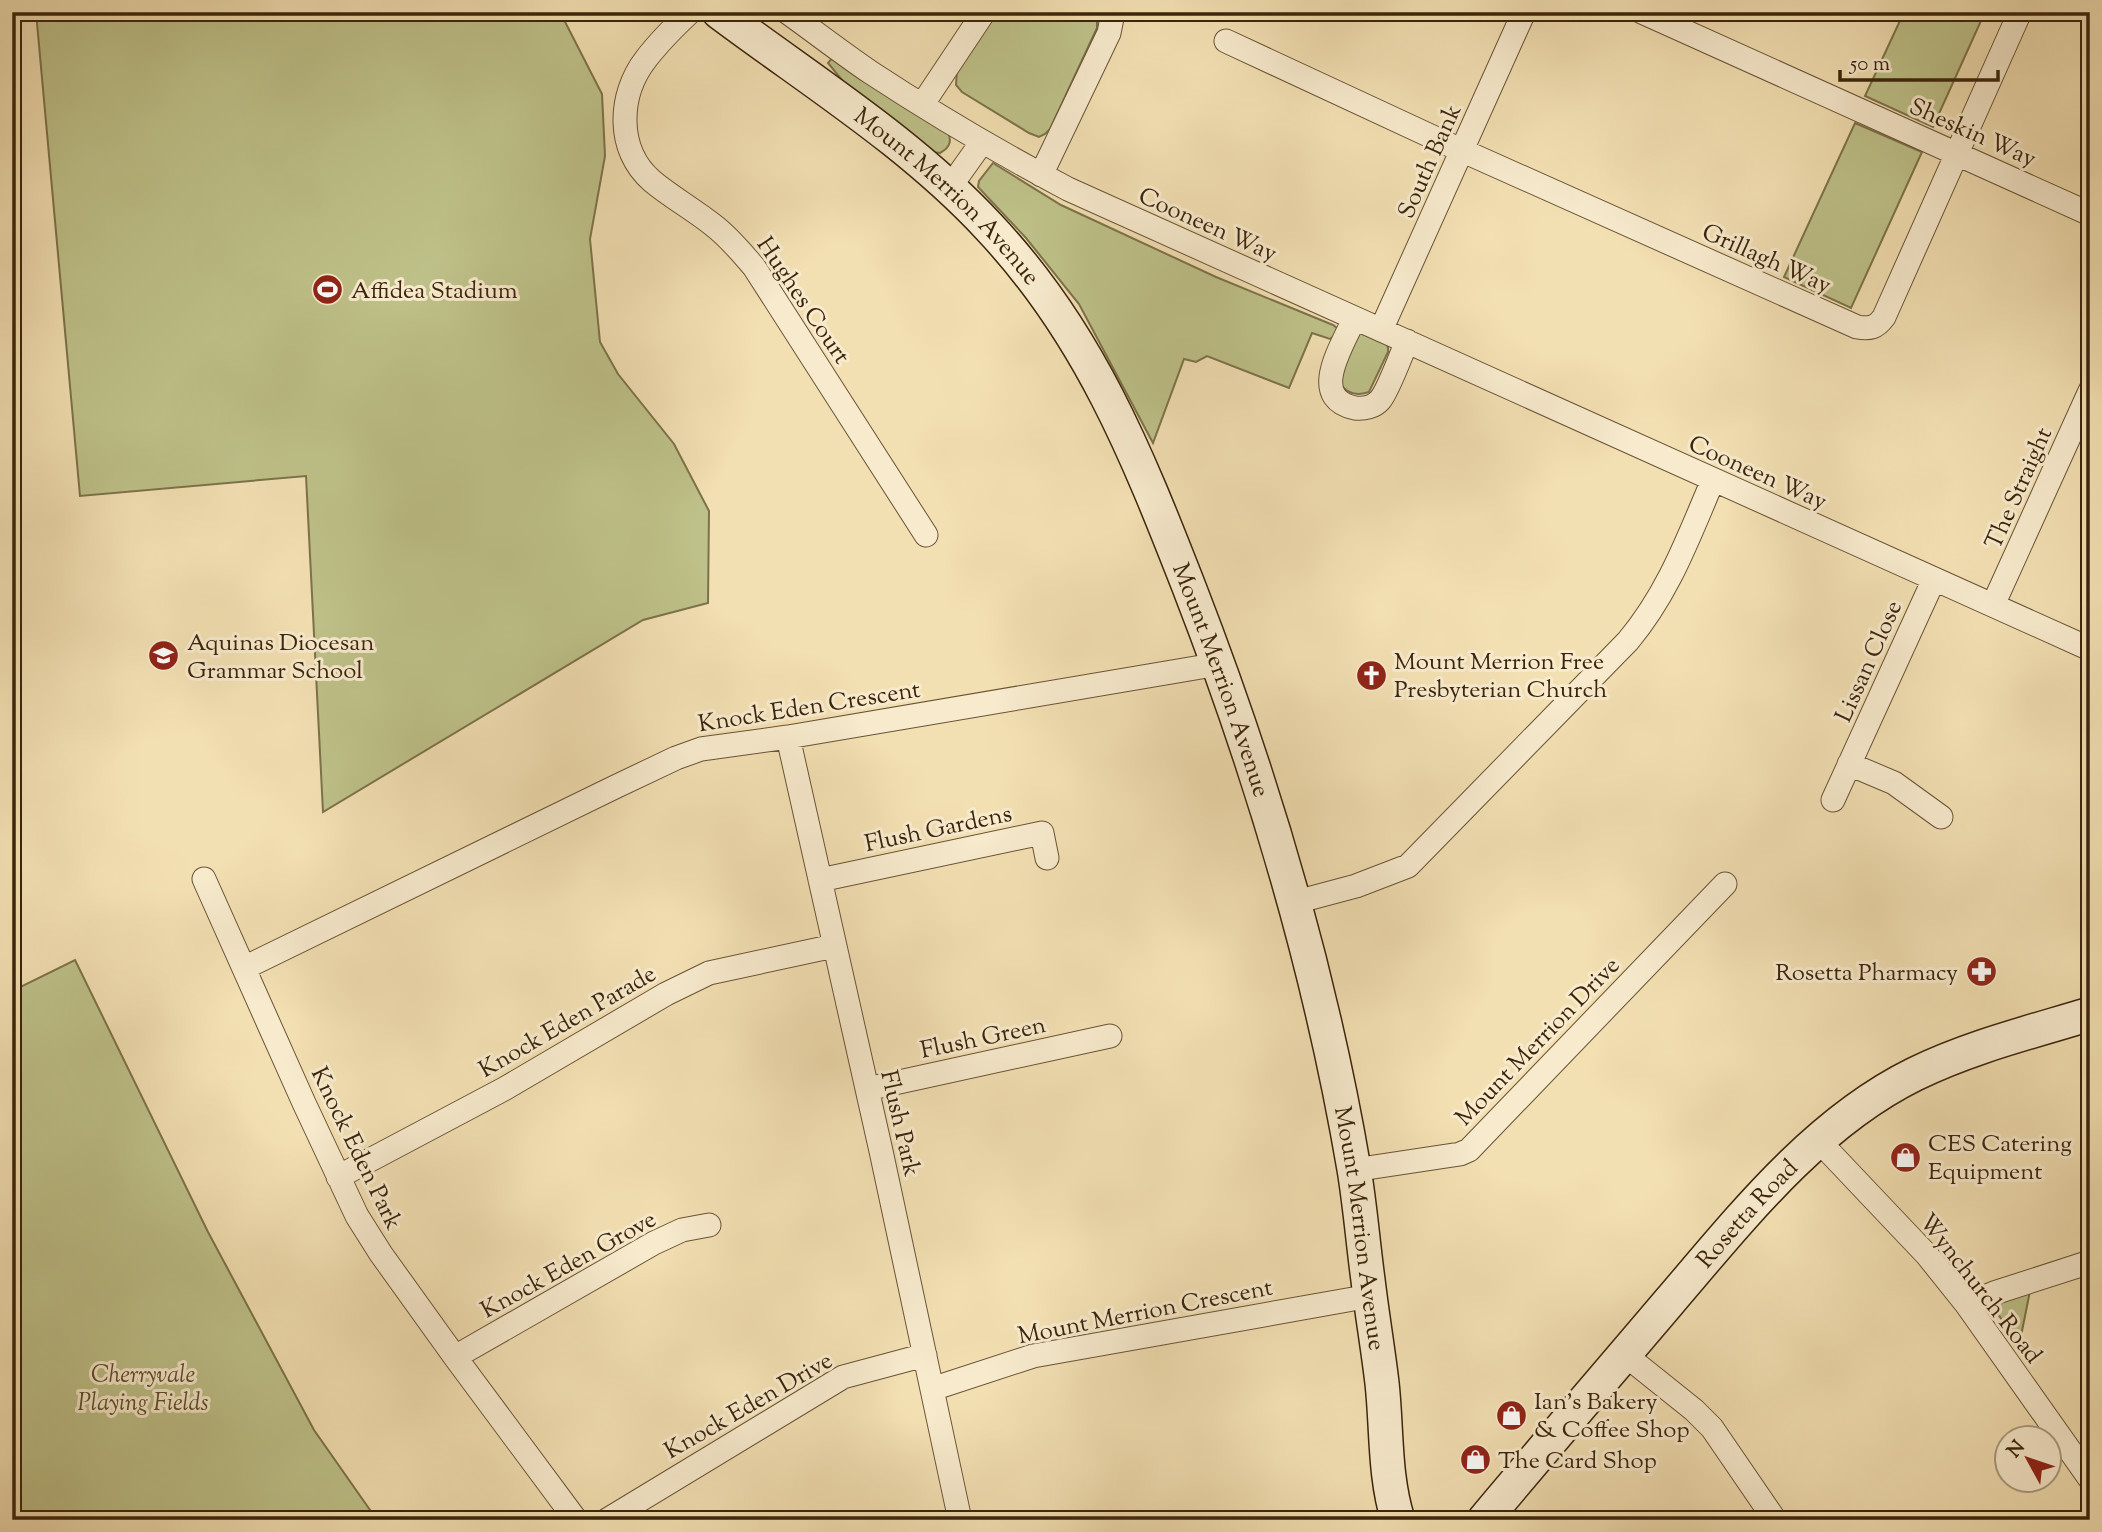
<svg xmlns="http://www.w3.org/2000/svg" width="2102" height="1532" viewBox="0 0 2102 1532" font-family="'Sorts Mill Goudy',serif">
<rect width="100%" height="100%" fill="#f2dfb2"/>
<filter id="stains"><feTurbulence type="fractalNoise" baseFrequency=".00286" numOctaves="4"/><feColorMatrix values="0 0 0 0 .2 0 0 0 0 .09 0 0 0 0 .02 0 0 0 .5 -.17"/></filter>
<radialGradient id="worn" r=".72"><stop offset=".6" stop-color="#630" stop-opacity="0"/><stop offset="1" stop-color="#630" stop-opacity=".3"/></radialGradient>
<path fill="#bec189" stroke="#7c724a" stroke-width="2" d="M 36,12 L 560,12 L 602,94 L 605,156 L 590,239 L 600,342 L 618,374 L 674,444 L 709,511 L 708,603 L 643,620 L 323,812 L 306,476 L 80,496 Z
M 997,12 L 1092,12 L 1097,20 L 1097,28 L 1050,129 L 1045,134 L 1039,137 L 1029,133 L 962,92 L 956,85 L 957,69 Z
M 1904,12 L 1985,12 L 1933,127 L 1865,96 Z
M 833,57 L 947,130 C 952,140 951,147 940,153 L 933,152 L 846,85 L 828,63 Z
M 1855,123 L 1922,152 L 1851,308 L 1784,277 Z
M 993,163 L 1061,205 L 1216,277 L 1333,325 L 1337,328 L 1335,335 L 1330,339 L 1312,333 L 1289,388 L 1207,356 L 1196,362 L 1184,359 L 1153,443 L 1079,304 L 1026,238 L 978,187 L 979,181 Z
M 1364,331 C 1374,336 1390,339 1388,352 L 1369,392 C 1357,396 1347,395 1340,383 L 1354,336 Z
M 75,960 L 208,1232 L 314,1430 L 377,1520 L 12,1520 L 12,991 Z
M 2030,1291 L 2021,1336 L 2009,1330 L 1993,1307 L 1993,1305 Z"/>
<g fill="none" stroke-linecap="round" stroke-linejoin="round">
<defs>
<path id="street" d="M 690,12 C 674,27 659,42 646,59 C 618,95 616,150 652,181 C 671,197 693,209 713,225 C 729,237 741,252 754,267 L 926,535
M 787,12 C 815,32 842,53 870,72 C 934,114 1000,153 1068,189 L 2090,649
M 1642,12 L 2090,214
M 1226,41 L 1452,146 L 1857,327 C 1870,329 1876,328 1884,317 L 2020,12
M 922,105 L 984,12
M 1041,175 L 1109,33 L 1112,18 L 1108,12
M 950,187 L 982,142
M 1354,319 C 1343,345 1307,398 1355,408 C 1364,409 1374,407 1380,400 C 1388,391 1401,355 1407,341
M 1381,330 L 1524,12
M 1993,605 L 2090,391
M 788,737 L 881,1151 L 960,1520
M 1849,764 L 1894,783 L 1941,817
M 1833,800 L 1934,579
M 204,879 L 304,1103 L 357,1216 L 381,1254 L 455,1357 L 576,1520
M 820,880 L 1042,833 L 1047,858
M 1296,902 L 1356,886 L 1408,866 L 1628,641 C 1669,592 1688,538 1713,480
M 244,968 L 615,787 L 676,758 L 701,749 L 788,737 L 1219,664
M 867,1089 L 1110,1036
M 1818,1140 L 1927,1255 L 1967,1305 L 2090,1479
M 1354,1170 L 1460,1154 L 1469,1150 L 1725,884
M 338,1177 L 504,1089 L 666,994 L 709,973 L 834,946
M 1967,1305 L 1994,1293 L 2090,1262
M 1624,1354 L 1694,1410 L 1712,1428 L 1775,1520
M 455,1357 L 654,1243 L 682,1230 L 709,1225
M 932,1389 L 1033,1356 L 1370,1296
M 607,1520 L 843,1377 L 925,1355"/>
<g id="secondary">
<path id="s1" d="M 719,12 C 811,81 910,142 989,227 C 1089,333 1137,454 1189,587 C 1262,775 1320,969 1354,1169 C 1360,1205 1363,1243 1368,1280 C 1372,1314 1378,1349 1382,1383 C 1387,1428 1384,1476 1398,1520"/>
<path id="s2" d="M 1484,1520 C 1545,1447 1607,1375 1669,1302 C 1740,1219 1815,1123 1915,1074 C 1970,1047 2031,1032 2090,1014"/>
</g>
</defs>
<use href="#street" stroke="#695335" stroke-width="25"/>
<use href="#secondary" stroke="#3b240b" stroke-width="36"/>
<use href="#street" stroke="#f7eacd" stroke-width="23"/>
<use href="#secondary" stroke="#f7eacd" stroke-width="33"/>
</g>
<defs>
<symbol id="stadium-disc" viewBox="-11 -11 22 22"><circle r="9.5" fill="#8f2418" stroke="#f7eacd"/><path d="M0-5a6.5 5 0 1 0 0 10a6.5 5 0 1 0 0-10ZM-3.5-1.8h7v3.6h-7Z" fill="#fff"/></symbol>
<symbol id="school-disc" viewBox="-11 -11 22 22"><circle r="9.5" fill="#8f2418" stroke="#f7eacd"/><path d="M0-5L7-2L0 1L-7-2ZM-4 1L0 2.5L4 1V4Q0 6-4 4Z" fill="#fff"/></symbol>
<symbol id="church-disc" viewBox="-11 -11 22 22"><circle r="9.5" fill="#8f2418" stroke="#f7eacd"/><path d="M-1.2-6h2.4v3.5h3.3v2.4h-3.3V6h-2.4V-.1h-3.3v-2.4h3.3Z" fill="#fff"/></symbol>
<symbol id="pharmacy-disc" viewBox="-11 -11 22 22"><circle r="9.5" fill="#8f2418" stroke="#f7eacd"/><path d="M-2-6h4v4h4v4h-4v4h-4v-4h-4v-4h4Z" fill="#fff"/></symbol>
<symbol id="shop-disc" viewBox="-11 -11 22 22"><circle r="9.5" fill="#8f2418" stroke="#f7eacd"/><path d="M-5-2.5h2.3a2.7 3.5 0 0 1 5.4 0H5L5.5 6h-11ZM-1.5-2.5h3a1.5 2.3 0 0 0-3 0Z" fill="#fff"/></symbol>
</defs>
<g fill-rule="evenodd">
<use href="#stadium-disc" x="310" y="272" width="35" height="35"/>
<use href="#school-disc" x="146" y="638" width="35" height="35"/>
<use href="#church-disc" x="1354" y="658" width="35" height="35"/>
<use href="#pharmacy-disc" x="1964" y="954" width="35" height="35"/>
<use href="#shop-disc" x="1888" y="1140" width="35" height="35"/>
<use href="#shop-disc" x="1494" y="1398" width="35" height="35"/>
<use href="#shop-disc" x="1458" y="1442" width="35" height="35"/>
</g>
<g text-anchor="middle" stroke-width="6" stroke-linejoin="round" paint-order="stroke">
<g font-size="24" fill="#3b240b" stroke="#f7eacd">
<text transform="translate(1973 132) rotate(24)" y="8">Sheskin Way</text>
<text transform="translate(1429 161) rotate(-66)" y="8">South Bank</text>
<text dy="8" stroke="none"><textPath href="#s1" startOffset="294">Mount Merrion Avenue</textPath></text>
<text transform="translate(1208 224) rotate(24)" y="8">Cooneen Way</text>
<text transform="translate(1767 258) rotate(24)" y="8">Grillagh Way</text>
<text transform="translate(804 300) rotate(56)" y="8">Hughes Court</text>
<text transform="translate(1758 472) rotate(24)" y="8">Cooneen Way</text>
<text transform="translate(2018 488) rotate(-66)" y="8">The Straight</text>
<text transform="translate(1868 661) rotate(-66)" y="8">Lissan Close</text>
<text dy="8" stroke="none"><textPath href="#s1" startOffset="859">Mount Merrion Avenue</textPath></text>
<text transform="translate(809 706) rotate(-9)" y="8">Knock Eden Crescent</text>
<text transform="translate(938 828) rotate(-12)" y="8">Flush Gardens</text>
<text transform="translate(567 1021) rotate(-30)" y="8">Knock Eden Parade</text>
<text transform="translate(983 1037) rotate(-12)" y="8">Flush Green</text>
<text transform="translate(1537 1041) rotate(-46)" y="8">Mount Merrion Drive</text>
<text transform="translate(901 1123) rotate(77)" y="8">Flush Park</text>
<text transform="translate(357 1148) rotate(64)" y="8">Knock Eden Park</text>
<text dy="8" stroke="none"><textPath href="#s2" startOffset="404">Rosetta Road</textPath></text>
<text dy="8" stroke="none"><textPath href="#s1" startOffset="1426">Mount Merrion Avenue</textPath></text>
<text transform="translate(568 1264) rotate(-29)" y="8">Knock Eden Grove</text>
<text transform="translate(1981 1288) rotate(52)" y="8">Wynchurch Road</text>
<text transform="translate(1145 1311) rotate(-11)" y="8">Mount Merrion Crescent</text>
<text transform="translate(748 1405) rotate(-30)" y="8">Knock Eden Drive</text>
</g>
<g font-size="24" fill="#3b240b" stroke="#f7eacd" text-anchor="start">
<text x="351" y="298">Affidea Stadium</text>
<text x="187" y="650">Aquinas Diocesan<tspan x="187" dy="28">Grammar School</tspan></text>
<text x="1394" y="669">Mount Merrion Free<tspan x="1394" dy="28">Presbyterian Church</tspan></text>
<text x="1958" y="980" text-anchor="end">Rosetta Pharmacy</text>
<text x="1928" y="1151">CES Catering<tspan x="1928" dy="28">Equipment</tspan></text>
<text x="1534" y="1409">Ian's Bakery<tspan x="1534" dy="28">&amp; Coffee Shop</tspan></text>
<text x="1498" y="1468">The Card Shop</text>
</g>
<g font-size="24" font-style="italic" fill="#5c4b2a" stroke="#f7eacd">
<text x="143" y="1382">Cherryvale<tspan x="143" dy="28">Playing Fields</tspan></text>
</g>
</g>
<rect width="2102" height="1532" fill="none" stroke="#f2dfb2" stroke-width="42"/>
<rect x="14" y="14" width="2074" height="1504" fill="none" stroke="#3b240b" stroke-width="3.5"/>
<rect x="21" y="21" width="2060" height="1490" fill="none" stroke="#3b240b" stroke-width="2"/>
<g transform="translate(2028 1459) rotate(310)"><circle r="33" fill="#f7eacd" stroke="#ac9b7f" stroke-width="2"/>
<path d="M0-5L12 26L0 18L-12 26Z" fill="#8f2418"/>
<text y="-10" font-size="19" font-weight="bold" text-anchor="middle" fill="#3b240b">N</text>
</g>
<path d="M1840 70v10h158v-10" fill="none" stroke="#3b240b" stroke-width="3.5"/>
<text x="1850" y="70" font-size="21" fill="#3b240b" stroke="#f7eacd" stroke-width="5" paint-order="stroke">50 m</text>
<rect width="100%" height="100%" filter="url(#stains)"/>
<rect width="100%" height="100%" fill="url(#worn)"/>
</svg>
